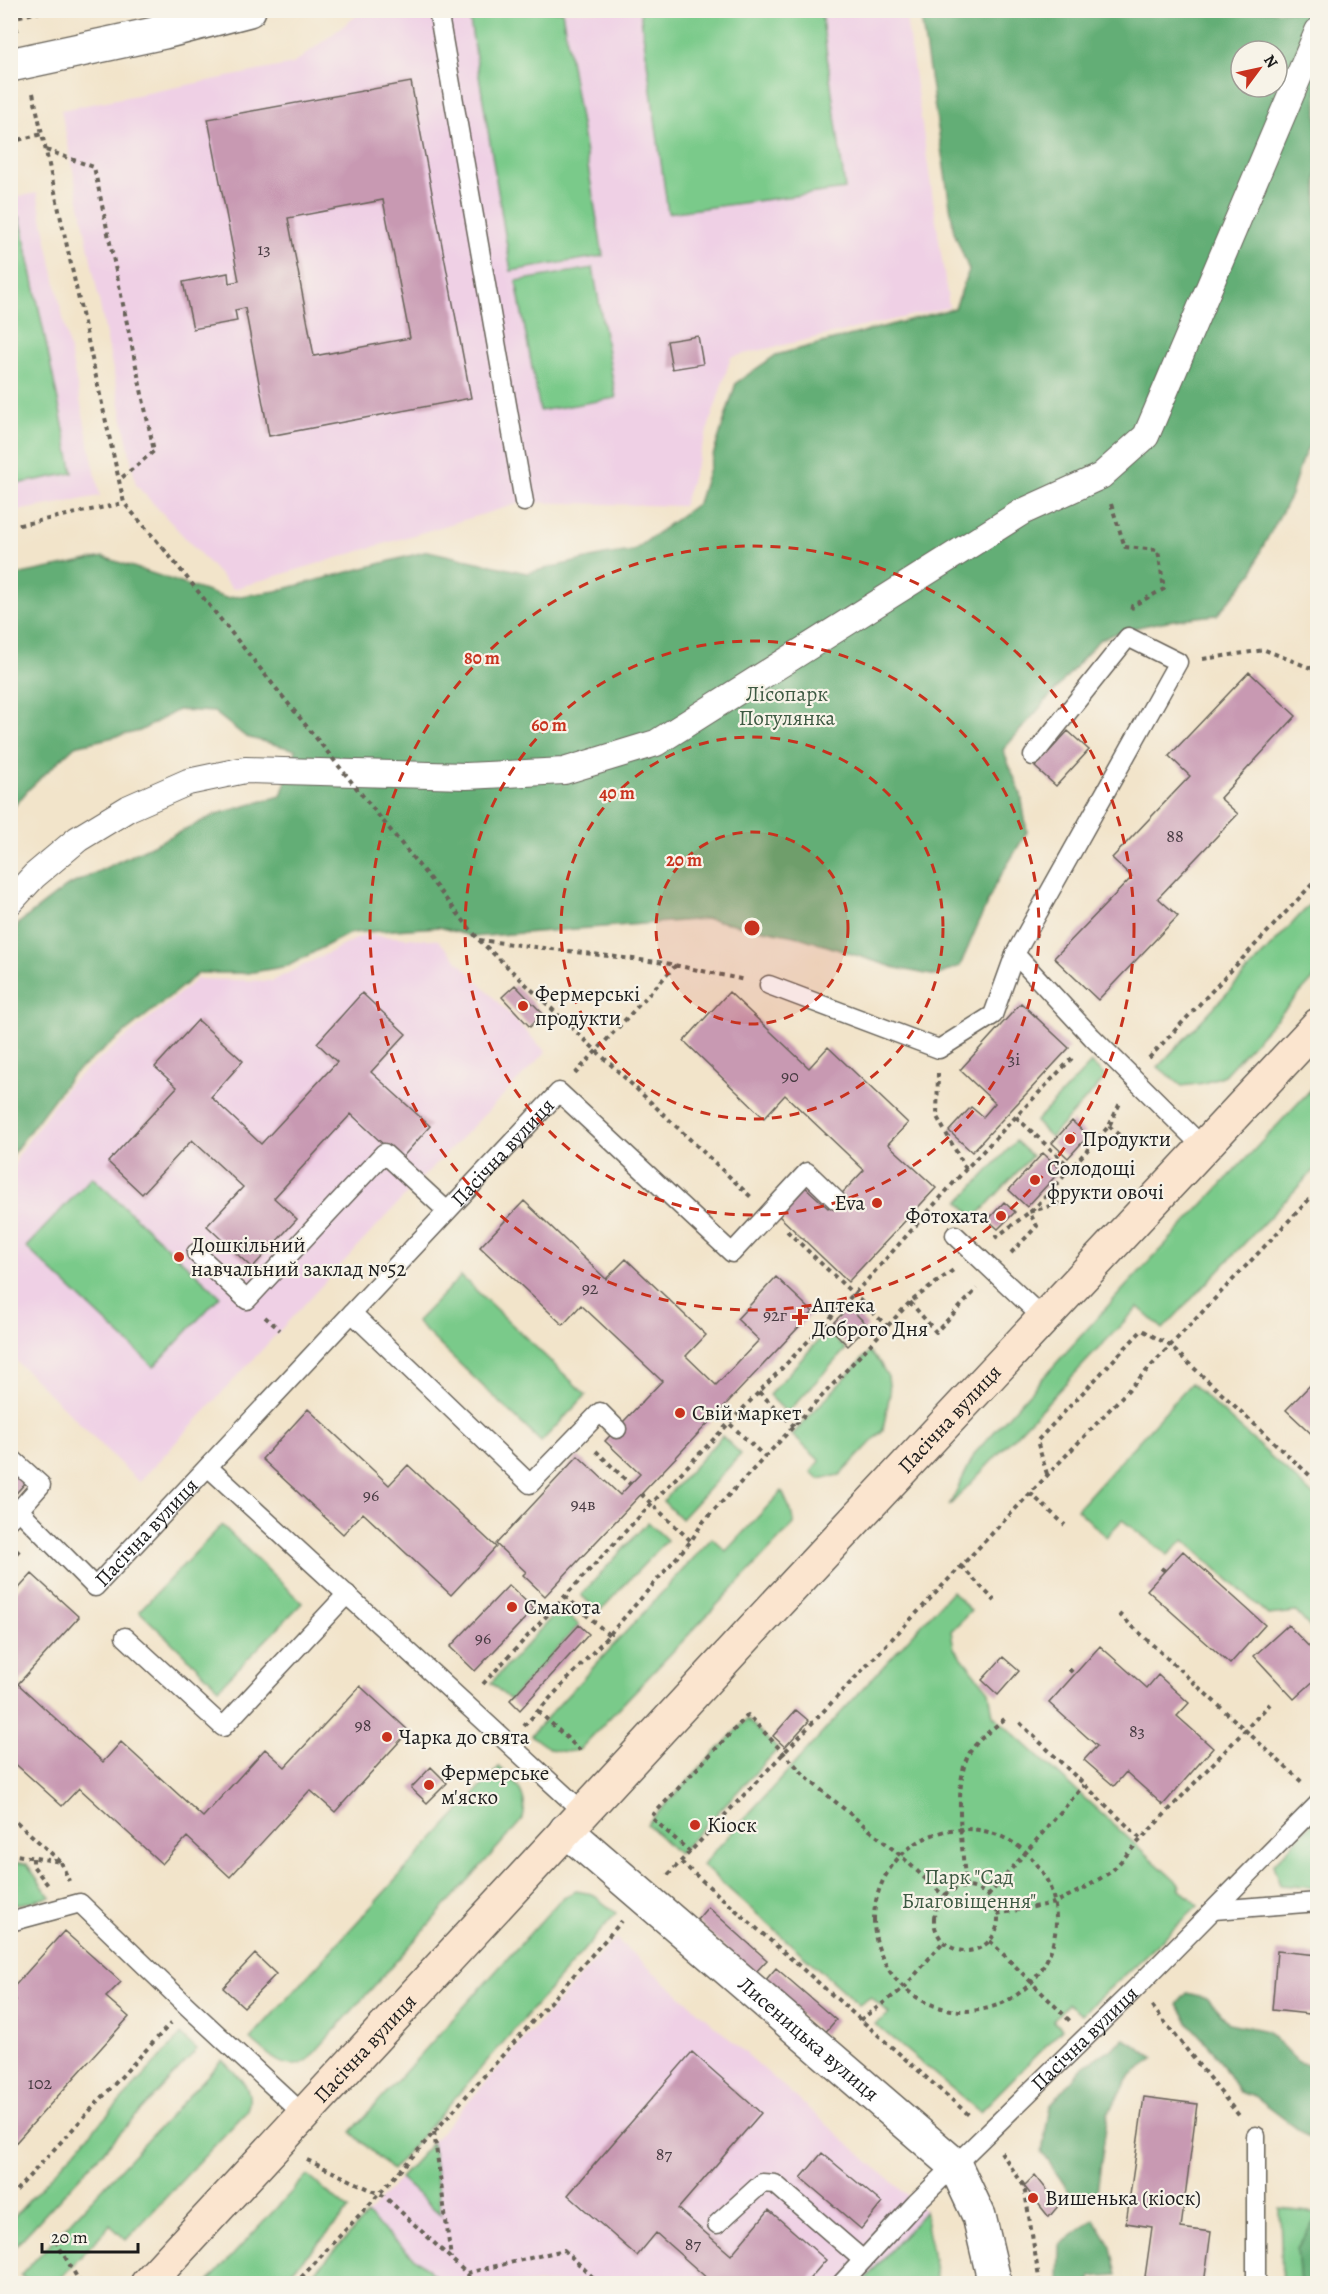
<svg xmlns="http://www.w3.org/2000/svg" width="1328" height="2294" viewBox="0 0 1328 2294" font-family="Alegreya,serif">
<rect width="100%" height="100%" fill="#f7f3e8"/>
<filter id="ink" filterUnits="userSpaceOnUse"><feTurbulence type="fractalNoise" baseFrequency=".0167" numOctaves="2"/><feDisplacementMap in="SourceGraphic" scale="12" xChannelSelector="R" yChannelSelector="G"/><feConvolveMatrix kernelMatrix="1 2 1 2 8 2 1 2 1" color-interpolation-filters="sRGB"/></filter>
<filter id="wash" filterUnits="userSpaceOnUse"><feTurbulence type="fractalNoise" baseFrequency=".008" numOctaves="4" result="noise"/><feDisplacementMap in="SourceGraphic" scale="24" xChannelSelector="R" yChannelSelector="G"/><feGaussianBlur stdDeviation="1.35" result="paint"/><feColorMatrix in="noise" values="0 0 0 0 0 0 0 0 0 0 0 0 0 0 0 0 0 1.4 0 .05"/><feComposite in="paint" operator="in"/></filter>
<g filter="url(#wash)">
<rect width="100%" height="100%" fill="#f2e4ca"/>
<path fill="#efd0e5" d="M 363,11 L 905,11 L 949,307 L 731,357 L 683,506 L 524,502 L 233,589 L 136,485 L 61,110 L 293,64 Z
M 37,193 L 100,496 L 11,512 L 11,198 Z
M 364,935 L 438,940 L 546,1052 L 417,1183 L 139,1482 L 11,1356 L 10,1179 L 18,1155 L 68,1085 L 197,979 L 272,981 Z
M 615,1938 L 925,2211 L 937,2283 L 305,2284 Z"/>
<path fill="#7aca8a" stroke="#4b7353" stroke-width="1.5" d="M 498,11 L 562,11 L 603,256 L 511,271 L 469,15 Z
M 640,11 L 821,11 L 845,189 L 668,213 Z
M 20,217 L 73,473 L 11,485 L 10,219 Z
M 593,268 L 616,398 L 540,411 L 516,281 Z
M 1317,897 L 1317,975 L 1224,1075 L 1204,1083 L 1182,1086 L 1158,1067 Z
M 1091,1063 L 1106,1077 L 1051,1137 L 1035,1122 Z
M 1317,1083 L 1317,1167 L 1163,1329 L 1138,1307 L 949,1506 L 975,1453 L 1126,1286 Z
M 1016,1141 L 1032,1156 L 975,1218 L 959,1202 Z
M 92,1177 L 220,1296 L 154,1367 L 26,1247 Z
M 461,1276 L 586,1395 L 541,1442 L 416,1322 Z
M 827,1331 L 846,1349 L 787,1413 L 769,1395 Z
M 869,1352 L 880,1363 L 888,1377 L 890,1393 L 883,1430 L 840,1475 L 819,1479 L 811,1472 L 820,1461 L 792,1435 Z
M 1191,1383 L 1317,1499 L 1317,1635 L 1296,1612 L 1268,1615 L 1184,1540 L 1168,1555 L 1122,1520 L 1106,1537 L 1077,1509 Z
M 722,1436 L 741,1454 L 681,1519 L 663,1501 Z
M 782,1491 L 791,1511 L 794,1524 L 579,1750 C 558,1755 547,1749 531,1735 L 712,1538 L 726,1551 Z
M 648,1522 L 667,1540 L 599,1612 L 581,1595 Z
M 222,1525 L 302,1603 L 219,1688 L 139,1611 Z
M 952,1591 L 971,1611 L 951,1631 L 954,1648 L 989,1691 L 993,1715 L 1181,1886 L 1179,1888 L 1198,1906 L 1082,2014 L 1068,2004 L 1053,2020 L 1062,2029 L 980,2112 L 875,2024 L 889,2014 L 871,1997 L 859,2005 L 702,1865 Z
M 560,1608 L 579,1625 L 510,1700 L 491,1683 Z
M 747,1719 L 778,1749 L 678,1854 L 647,1824 Z
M 499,1767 C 516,1783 529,1794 523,1819 L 308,2060 C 286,2076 266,2052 250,2039 Z
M 1317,1817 L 1317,1888 L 1280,1885 L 1273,1865 Z
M 10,1862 L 27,1864 L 50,1897 L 11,1906 Z
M 576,1891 L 592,1894 L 616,1913 L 392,2170 L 351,2132 L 560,1900 Z
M 181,2035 L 197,2050 L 11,2251 L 11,2220 Z
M 222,2060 C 236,2075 259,2090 245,2113 L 126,2240 L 110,2225 L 56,2283 L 30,2283 L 21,2275 Z
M 432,2143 L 441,2215 L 400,2178 Z
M 307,2175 L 349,2210 L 281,2283 L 207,2283 Z
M 1280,2209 L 1317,2213 L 1317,2283 L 1282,2283 Z
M 925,2211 L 937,2283 L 862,2283 Z
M 367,2215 L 443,2283 L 305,2283 Z"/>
<path fill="#63ae76" stroke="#406549" stroke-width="1.5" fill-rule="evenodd" d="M 920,11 L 1317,11 L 1317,429 L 1301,462 L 1291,495 L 1260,552 L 1253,572 L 1217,615 C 1176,619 1137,624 1099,640 L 1003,750 L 1021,794 L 1027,832 L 995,885 L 960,966 L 936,976 L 896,968 L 799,937 L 708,919 L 473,937 L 439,927 L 350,933 L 288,966 L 248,973 L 199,973 L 71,1076 L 11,1156 L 10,938 L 19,923 L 66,887 L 217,814 L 281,796 L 296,750 L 246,737 L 214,712 L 178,710 L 140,731 L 75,746 L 29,789 L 11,810 L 11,576 L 103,557 L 226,598 L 276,591 L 428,551 L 527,573 L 604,555 L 633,551 L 698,503 L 736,383 L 776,355 L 955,308 L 969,270 L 954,232 ZM 1241,51 L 1277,51 L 1277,87 L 1241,87 Z
M 1187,1993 L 1207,1998 L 1229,2023 L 1267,2031 L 1297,2061 L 1317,2068 L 1317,2190 L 1312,2140 L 1255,2097 L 1239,2092 L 1213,2050 L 1190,2025 L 1177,2004 Z
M 1125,2039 L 1155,2058 L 1131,2075 L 1108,2113 L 1096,2198 L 1074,2199 L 1042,2152 L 1050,2106 L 1084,2066 Z
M 1317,2217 L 1317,2283 L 1300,2283 L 1297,2248 Z
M 1094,2219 L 1111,2247 L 1117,2275 L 1091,2277 L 1091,2283 L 1059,2283 L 1060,2245 Z"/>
<g id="blocks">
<path fill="#c899b2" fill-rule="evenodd" d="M 411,82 L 471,398 L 269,436 L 245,308 L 235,310 L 237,321 L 193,329 L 183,282 L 228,273 L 229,283 L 239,281 L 208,119 ZM 383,200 L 410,338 L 314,356 L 288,218 Z
M 698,336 L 703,364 L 672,369 L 667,341 Z
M 1249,672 L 1296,716 L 1220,798 L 1238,814 L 1158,898 L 1178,916 L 1098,1000 L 1054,958 L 1132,877 L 1112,858 L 1190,776 L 1169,756 Z
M 1068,731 L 1089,750 L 1056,786 L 1035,767 Z
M 515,985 L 543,1014 L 530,1027 L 502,997 Z
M 729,992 L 809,1068 L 828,1047 L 908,1123 L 888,1144 L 936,1188 L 848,1282 L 778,1215 L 804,1186 L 828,1208 L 864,1170 L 785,1095 L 764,1118 L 684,1041 Z
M 362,993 L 406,1034 L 371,1072 L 430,1126 L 400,1160 L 351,1114 L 274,1198 L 297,1219 L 252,1268 L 207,1226 L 243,1187 L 192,1140 L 142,1194 L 108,1162 L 177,1087 L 155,1067 L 198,1020 L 243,1061 L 211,1097 L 261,1144 L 337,1062 L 317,1043 Z
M 1021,1003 L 1069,1048 L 972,1152 L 949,1131 L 971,1107 L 983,1117 L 995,1103 L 960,1070 Z
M 1072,1121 L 1088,1136 L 1068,1158 L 1052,1143 Z
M 1043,1153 L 1061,1170 L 1027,1207 L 1009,1190 Z
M 524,1201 L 606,1279 L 626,1259 L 665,1296 L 706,1335 L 686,1356 L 716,1385 L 759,1340 L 737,1319 L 776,1277 L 813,1312 L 545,1596 L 523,1575 L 526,1572 L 496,1544 L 578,1456 L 620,1495 L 640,1474 L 605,1441 L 662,1381 L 581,1305 L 563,1325 L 480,1247 Z
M 1004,1202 L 1015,1212 L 998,1229 L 988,1220 Z
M 849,1307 L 868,1326 L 848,1346 L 829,1327 Z
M 1318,1377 L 1318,1440 L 1286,1410 Z
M 308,1409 L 389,1485 L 408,1465 L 496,1547 L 451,1595 L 363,1513 L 343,1534 L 262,1459 Z
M 10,1466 L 27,1481 L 10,1500 Z
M 1183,1551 L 1265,1625 L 1230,1664 L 1147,1590 Z
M 32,1574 L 79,1617 L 18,1684 L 103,1762 L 121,1742 L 203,1817 L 265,1749 L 285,1767 L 360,1686 L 409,1731 L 335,1812 L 310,1790 L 230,1877 L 187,1837 L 162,1864 L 79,1788 L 62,1806 L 10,1759 L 10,1598 Z
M 509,1585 L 534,1609 L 475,1671 L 450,1647 Z
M 579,1625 L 589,1634 L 520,1710 L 510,1700 Z
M 1288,1625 L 1318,1656 L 1318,1677 L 1294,1699 L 1254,1656 Z
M 1100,1646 L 1147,1688 L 1158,1675 L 1189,1703 L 1177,1716 L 1213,1748 L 1163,1805 L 1126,1772 L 1114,1786 L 1084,1760 L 1097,1746 L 1049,1703 Z
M 1003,1657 L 1019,1671 L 998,1695 L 982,1680 Z
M 796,1710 L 809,1721 L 785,1747 L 773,1736 Z
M 431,1767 L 447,1783 L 427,1803 L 411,1788 Z
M 708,1907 L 767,1960 L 754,1974 L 696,1921 Z
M 64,1931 L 121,1982 L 106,1997 L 129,2017 L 10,2149 L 10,2006 L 16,2000 L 10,1995 L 10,1991 Z
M 1277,1951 L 1318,1955 L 1318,2015 L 1272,2010 Z
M 255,1954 L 276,1974 L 244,2007 L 223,1988 Z
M 776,1968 L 836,2020 L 823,2035 L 764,1982 Z
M 692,2052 L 761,2113 L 678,2209 L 731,2255 L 769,2210 L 826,2260 L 805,2284 L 706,2284 L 709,2280 L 656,2233 L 637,2256 L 568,2195 Z
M 1144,2097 L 1197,2104 L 1181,2228 L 1211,2232 L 1204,2284 L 1144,2284 L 1152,2227 L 1126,2223 Z
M 822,2153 L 882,2203 L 861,2229 L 801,2178 Z
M 1035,2175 L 1059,2205 L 1049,2217 L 1024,2186 Z"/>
</g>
</g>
<g filter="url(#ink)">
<use href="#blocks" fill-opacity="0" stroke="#676259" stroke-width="1.5"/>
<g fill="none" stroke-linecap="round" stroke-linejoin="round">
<defs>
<g id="service">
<path d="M 159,10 L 164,32"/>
<path d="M 438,10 L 524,502"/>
<path d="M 1033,756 L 1128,637 L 1178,662 L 1015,954 L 1092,1037 L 1203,1147"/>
<path d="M 769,985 L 939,1049 L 993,1015 L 1015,954"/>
<path d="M 955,1235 L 1043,1318"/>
<path d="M 196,1253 L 247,1300 L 384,1153 L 447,1211"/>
<path d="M 352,1313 L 530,1484 L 600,1412 L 617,1429"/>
<path d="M 10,1457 L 41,1485 L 19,1510"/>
<path d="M 208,1467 L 583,1812"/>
<path id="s1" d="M 10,1519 L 19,1510 L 95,1587 L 559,1092 L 732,1253 L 807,1172 L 836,1200"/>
<path d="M 125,1637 L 223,1727 L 347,1594"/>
<path d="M 1214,1910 L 1318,1902"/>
<path d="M 10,1922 L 80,1903 L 187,2006 L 303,2114"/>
<path d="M 1256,2136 L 1256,2284"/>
<path d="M 717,2224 L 762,2183 L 775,2184 L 863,2260"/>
<path id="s2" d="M 841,2284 L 916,2203 L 1137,1987 L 1318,1804"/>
</g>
<path id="pedestrian" d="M 10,902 L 34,876 L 78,839 L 129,808 L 188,782 L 245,770 L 466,776 L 564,771 L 656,743 L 1022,512 L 1101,476 L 1146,436 L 1318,31"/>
<g id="minor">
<path d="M 10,65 L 164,32 L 249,10"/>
<path id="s3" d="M 566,1830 L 955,2165 L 979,2216 L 995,2284"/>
</g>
<g id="secondary">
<path id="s4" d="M 147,2284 L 753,1629 L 1318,1025"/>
</g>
</defs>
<use href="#service" stroke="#676259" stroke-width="21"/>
<use href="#pedestrian" stroke="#676259" stroke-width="28"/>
<use href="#minor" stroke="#676259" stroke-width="36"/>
<use href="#secondary" stroke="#676259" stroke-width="36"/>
<path stroke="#676259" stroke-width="4" stroke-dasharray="4.5 4.5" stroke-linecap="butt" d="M 11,10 L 17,31
M 10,18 L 50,10
M 33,93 L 124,503 L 163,548
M 10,142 L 42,134
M 46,150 L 94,167 L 154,451 L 119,480
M 1111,504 L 1125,547 L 1158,550 L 1164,589 L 1132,606 L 1131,613
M 10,527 L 124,503
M 1203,659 L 1265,650 L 1318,671
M 479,940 L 751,1197
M 479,940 L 665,963 L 745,980
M 1149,1058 L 1318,878
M 938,1073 L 937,1117 L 966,1169
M 575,1074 L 676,965
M 1016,1117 L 1071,1168
M 1109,1126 L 1127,1142
M 787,1231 L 887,1326
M 995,1238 L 1035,1208 L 1109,1126 L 1121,1101
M 1011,1253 L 1037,1226 L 1029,1212 L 1071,1200
M 910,1302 L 936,1332 L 977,1289
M 265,1317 L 280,1330
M 759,1392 L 794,1426
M 596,1451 L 630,1484
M 765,1457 L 910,1302 L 956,1268
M 1047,1474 L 1037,1441 L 1142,1330 L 1169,1345 L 1318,1483
M 1030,1493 L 1065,1525
M 641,1494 L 691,1541
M 10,1560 L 22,1547
M 961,1566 L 995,1601
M 1161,1568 L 1165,1571
M 565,1596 L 609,1635
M 1119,1614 L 1304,1784
M 1069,1669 L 1075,1675
M 483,1684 L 652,1503 L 868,1279 L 966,1169 L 1075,1055
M 538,1711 L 580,1750
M 1020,1723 L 1141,1839 L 1270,1704
M 524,1726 L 609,1635 L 691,1541 L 703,1522 L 765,1457 L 729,1423
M 10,1816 L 61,1862 L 10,1854
M874 1920a91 91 0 1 1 182 0a91 91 0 1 1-182 0Z
M 690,1852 L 651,1817 L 748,1715 L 809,1780 L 900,1855 L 944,1896
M 33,1858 L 33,1866 L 48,1885
M 61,1862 L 69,1881
M 681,1862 L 969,2115
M 668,1875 L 1318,1190
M 966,1887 C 963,1853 952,1781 970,1752 C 978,1739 995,1727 1007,1717
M934 1919a32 32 0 1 1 64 0a32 32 0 1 1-64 0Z
M 988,1896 L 1084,1785
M 997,1914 L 1054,1903 L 1085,1888 L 1112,1871 L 1141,1839
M 990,1941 L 1070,2021
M 1152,2006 L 1241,2118
M 860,2020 L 904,1988 L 943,1942
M 434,2132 L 451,2258
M 1001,2152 L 1024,2186 L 1040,2284
M 307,2160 L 384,2196 L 478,2284
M 10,2197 L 171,2023
M 51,2233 L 81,2284
M 467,2273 L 564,2250 L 600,2284
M 295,2284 L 380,2193 L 622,1921"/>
<use href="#service" stroke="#fff" stroke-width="18"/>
<use href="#pedestrian" stroke="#fff" stroke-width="26"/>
<use href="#minor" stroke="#fff" stroke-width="33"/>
<use href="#secondary" stroke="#fbe5cf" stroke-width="33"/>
<path stroke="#676259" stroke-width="4" stroke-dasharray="4.5 4.5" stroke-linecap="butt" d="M 163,548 L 479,940"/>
</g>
</g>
<circle cx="752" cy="928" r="96" fill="#c8321e" fill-opacity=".12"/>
<g fill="none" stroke="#c8321e" stroke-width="3" stroke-dasharray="10 8">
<circle cx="752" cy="928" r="96"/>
<circle cx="752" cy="928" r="191"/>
<circle cx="752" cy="928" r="287"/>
<circle cx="752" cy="928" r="382"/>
</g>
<g fill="#c8321e" stroke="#f7f3e8" stroke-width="2">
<circle cx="523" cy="1006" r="6"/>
<circle cx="1070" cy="1139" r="6"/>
<circle cx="1035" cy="1180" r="6"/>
<circle cx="877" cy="1203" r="6"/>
<circle cx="1001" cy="1216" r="6"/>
<circle cx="179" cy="1257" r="6"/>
<path d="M797 1308h6v6h6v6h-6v6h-6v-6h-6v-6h6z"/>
<circle cx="680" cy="1413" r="6"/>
<circle cx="512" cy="1607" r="6"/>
<circle cx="387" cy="1737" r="6"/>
<circle cx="429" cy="1785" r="6"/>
<circle cx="695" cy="1825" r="6"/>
<circle cx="1033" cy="2198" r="6"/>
</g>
<g text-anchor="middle" stroke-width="4.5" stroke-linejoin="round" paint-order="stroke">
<g font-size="18" fill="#473b42">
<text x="264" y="255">13</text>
<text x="1175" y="842">88</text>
<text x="1014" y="1065">3і</text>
<text x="790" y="1082">90</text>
<text x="590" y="1294">92</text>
<text x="775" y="1321">92г</text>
<text x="371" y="1501">96</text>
<text x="583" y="1510">94в</text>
<text x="483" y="1644">96</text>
<text x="363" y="1731">98</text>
<text x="1137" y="1737">83</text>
<text x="40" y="2089">102</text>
<text x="664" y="2160">87</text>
<text x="693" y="2250">87</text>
</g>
<g font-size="21" fill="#3d5942" stroke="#f7f3e8">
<text x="787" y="701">Лісопарк<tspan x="787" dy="24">Погулянка</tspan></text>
<text x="969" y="1884">Парк "Сад<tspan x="969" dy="24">Благовіщення"</tspan></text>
</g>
<g font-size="21" fill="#1c1c1c" stroke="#f7f3e8" text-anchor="start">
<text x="535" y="1001">Фермерські<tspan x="535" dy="24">продукти</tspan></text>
<text x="1082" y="1146">Продукти</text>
<text x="1047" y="1175">Солодощі<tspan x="1047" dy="24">фрукти овочі</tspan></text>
<text x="865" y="1210" text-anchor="end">Eva</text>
<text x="989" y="1223" text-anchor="end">Фотохата</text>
<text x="191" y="1252">Дошкільний<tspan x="191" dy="24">навчальний заклад №52</tspan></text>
<text x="812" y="1312">Аптека<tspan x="812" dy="24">Доброго Дня</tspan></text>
<text x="692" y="1420">Свій маркет</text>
<text x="524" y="1614">Смакота</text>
<text x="399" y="1744">Чарка до свята</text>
<text x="441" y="1780">Фермерське<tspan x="441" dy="24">м'яско</tspan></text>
<text x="707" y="1832">Кіоск</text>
<text x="1045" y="2205">Вишенька (кіоск)</text>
</g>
<g font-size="21" fill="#1c1c1c" stroke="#f7f3e8">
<text dy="7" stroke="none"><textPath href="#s1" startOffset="717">Пасічна вулиця</textPath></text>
<text dy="7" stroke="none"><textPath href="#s4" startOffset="1180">Пасічна вулиця</textPath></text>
<text dy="7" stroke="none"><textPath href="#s1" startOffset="196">Пасічна вулиця</textPath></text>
<text dy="7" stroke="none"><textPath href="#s2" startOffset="346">Пасічна вулиця</textPath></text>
<text dy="7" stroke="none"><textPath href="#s3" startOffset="320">Лисеницька вулиця</textPath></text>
<text dy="7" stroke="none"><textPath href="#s4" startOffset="321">Пасічна вулиця</textPath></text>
</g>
</g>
<circle cx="752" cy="928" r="9" fill="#c8321e" stroke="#f7f3e8" stroke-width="3"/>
<g font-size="18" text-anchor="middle" font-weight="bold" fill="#c8321e" stroke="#f7f3e8" stroke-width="4.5" stroke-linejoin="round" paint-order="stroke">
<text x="482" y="664">80 m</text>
<text x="549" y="731">60 m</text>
<text x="617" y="799">40 m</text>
<text x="684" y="866">20 m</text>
</g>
<rect width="1328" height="2294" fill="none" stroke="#f7f3e8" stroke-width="36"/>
<g transform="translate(1259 69) rotate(57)"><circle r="28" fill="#f7f3e8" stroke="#9f9d96" stroke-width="1.5"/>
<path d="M0-4.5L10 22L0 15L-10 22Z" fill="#c8321e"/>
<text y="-9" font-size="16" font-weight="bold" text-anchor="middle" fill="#1c1c1c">N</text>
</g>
<path d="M42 2243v9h96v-9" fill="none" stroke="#1c1c1c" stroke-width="3"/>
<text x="51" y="2243" font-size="18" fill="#1c1c1c" stroke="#f7f3e8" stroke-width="4.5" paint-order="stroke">20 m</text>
</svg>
